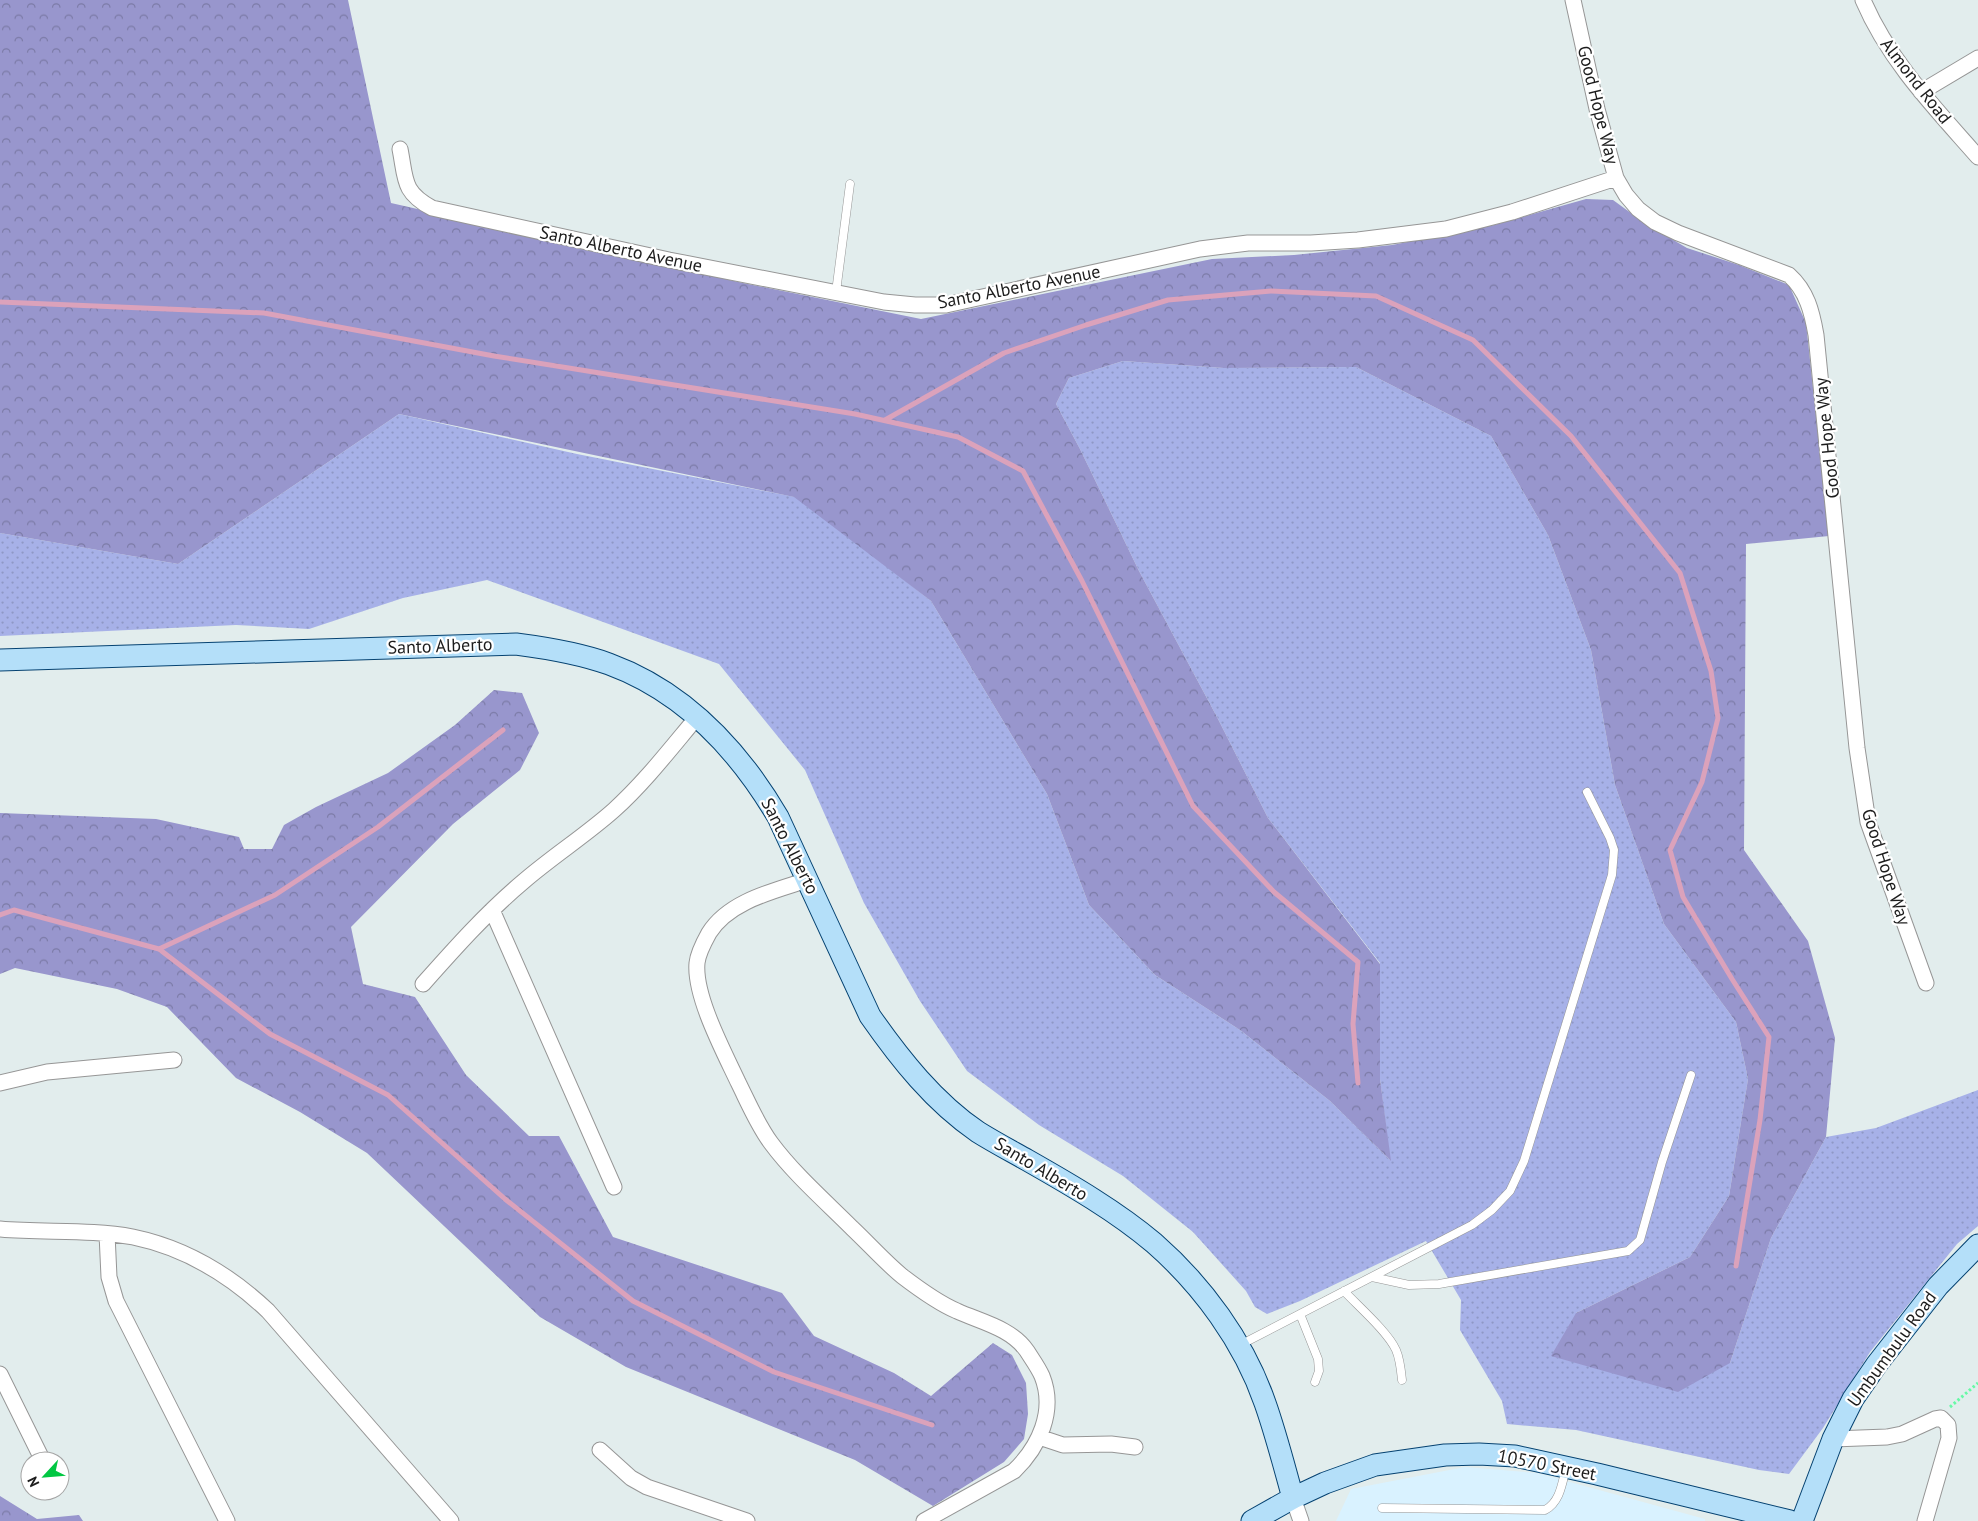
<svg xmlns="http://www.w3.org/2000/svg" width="1978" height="1521" viewBox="0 0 1978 1521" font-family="'PT Sans',sans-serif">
<defs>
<pattern id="grass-dots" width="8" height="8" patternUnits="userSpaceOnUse" patternTransform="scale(1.25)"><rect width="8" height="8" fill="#a7b1e8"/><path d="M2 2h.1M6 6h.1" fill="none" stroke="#8f98c6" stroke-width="1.8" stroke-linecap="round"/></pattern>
<pattern id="forest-crowns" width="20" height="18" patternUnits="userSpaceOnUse" patternTransform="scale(1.25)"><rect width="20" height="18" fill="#9896cd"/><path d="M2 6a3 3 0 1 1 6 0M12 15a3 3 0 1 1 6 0" fill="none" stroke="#7b7aa6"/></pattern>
</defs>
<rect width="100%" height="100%" fill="#e2eded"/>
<path fill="#d9f2ff" d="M 1465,1467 L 1537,1473 L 1705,1519 L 1705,1521 L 1336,1521 L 1351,1489 Z"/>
<path fill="url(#grass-dots)" d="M 1123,361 L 1224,368 L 1356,367 L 1491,436 L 1548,535 L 1591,650 L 1615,785 L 1664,924 L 1736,1022 L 1748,1079 L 1729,1196 L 1690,1257 L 1576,1313 L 1730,1363 L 1771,1238 L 1826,1137 L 1876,1128 L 1978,1090 L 1978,1226 L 1957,1244 L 1870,1352 L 1823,1428 L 1789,1474 L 1759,1470 L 1576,1430 L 1507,1424 L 1502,1401 L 1460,1330 L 1461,1300 L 1426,1241 L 1300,1301 L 1267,1314 L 1255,1307 L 1246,1291 L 1193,1232 L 1123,1176 L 1039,1125 L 967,1071 L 920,1001 L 864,903 L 805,770 L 719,664 L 487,580 L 403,598 L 309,629 L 236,625 L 0,636 L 0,533 L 178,564 L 399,414 L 577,454 L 800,498 L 931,601 L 1047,794 L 1089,905 L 1155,975 L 1240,1030 L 1330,1101 L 1390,1160 L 1380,1079 L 1380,963 L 1268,818 L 1217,717 L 1139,571 L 1080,449 L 1056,404 L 1069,378 Z"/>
<path fill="url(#forest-crowns)" d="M 0,0 L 348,0 L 391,203 L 743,283 L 921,319 L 1212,259 L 1294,255 L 1392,245 L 1494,225 L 1586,199 L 1613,200 L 1646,224 L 1687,248 L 1739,265 L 1789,285 L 1806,323 L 1829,536 L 1746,544 L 1744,850 L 1808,941 L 1835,1038 L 1826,1137 L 1771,1238 L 1730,1363 L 1678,1392 L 1551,1356 L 1576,1313 L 1690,1257 L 1729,1196 L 1748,1079 L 1736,1022 L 1664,924 L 1615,785 L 1591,650 L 1548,535 L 1491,436 L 1356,367 L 1224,368 L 1123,361 L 1069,378 L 1056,404 L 1080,449 L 1139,571 L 1217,717 L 1268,818 L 1380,964 L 1380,1079 L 1391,1161 L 1330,1101 L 1240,1030 L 1155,975 L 1089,905 L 1047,794 L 931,601 L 794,497 L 399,414 L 178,564 L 0,533 Z
M 494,690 L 522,693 L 539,733 L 520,770 L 453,824 L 351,927 L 363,984 L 415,997 L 466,1075 L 529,1136 L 559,1136 L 613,1237 L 782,1293 L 814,1336 L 894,1373 L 931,1396 L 993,1343 L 1012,1355 L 1026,1383 L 1028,1414 L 1024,1439 L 1004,1462 L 933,1506 L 855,1460 L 626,1367 L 540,1317 L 367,1153 L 300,1112 L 236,1078 L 167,1007 L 117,989 L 15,968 L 0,974 L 0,813 L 156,819 L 239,837 L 244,849 L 272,849 L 284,825 L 316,807 L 388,773 L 455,725 Z
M 0,1496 L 37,1519 L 79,1515 L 83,1521 L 0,1521 Z"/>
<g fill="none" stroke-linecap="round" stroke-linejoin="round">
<path stroke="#dba2bb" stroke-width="5" d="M 0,302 L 264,313 L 494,356 L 855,414 L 958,437 L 1023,471 L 1082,581 L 1193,806 L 1274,892 L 1358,962 L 1353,1024 L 1358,1083
M 885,420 L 1004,353 L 1086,325 L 1168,300 L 1271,291 L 1376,296 L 1473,340 L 1571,436 L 1680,573 L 1711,671 L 1718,718 L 1702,782 L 1670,850 L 1683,897 L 1732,979 L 1769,1037 L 1760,1120 L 1736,1266
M 0,915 L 14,910 L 159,949 L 270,1034 L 388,1095 L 505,1199 L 633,1301 L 774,1372 L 932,1425
M 159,949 L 275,895 L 378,827 L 503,730"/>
<defs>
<path id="lane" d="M 836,292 L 850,184
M 1372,1277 L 1409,1285 L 1439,1284 L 1628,1251 L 1640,1240 L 1662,1162 L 1691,1075
M 1344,1291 C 1358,1306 1388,1332 1396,1350 C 1400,1359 1401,1370 1402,1380
M 1300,1314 L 1318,1359 L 1319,1371 L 1315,1382
M 1240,1345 L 1472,1225 L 1492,1210 L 1510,1191 L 1524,1161 L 1612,875 L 1614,850 L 1610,838 L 1587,792
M 1382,1508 L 1545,1510 C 1560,1502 1562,1484 1566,1468"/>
<path id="street" d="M 1573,0 L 1597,109 L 1616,178 L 1626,195 L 1638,209 L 1655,222 L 1678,233 L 1789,275 C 1807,291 1812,312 1816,335 L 1857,748 L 1868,822 L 1926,983
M 1863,0 C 1889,61 1935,108 1978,157
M 1921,92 L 1978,58
M 400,149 C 406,179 402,192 432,208 L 669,260 L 884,302 L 915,305 L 946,305 L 1200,249 L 1248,243 L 1311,243 L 1358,240 L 1446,229 L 1512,212 L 1616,178
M 807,880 C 774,891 729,901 709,933 C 704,942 698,953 697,963 C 694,996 724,1052 738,1082 C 748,1102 757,1124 771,1143 C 794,1174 825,1201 852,1228 C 869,1244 885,1262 902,1276 C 919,1289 938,1303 957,1311 C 981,1322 1011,1328 1027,1351 C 1032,1359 1038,1367 1042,1376 C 1056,1411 1039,1447 1014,1471 L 924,1521
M 492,910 L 614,1187
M 423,984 C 455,948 487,912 524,881 C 553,856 586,835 614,810 C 645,782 671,748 698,716
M 0,1083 L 47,1072 L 174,1060
M 0,1229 C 44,1233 90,1229 133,1237 C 186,1248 230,1275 268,1311 L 451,1521
M 107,1234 L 109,1277 L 116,1301 L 227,1521
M 0,1374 L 43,1461
M 1039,1437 L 1063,1445 L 1111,1444 L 1135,1447
M 1833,1439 L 1887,1437 L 1902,1434 L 1935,1419 L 1941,1418 L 1948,1425 L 1949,1438 L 1925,1521
M 600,1450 L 631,1478 L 647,1487 L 747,1521
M 1293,1498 L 1301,1521"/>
<path id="secondary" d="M 0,660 L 516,644 C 547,648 579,653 609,664 C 685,692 738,749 778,817 L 870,1016 C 900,1059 934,1102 978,1132 C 994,1142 1011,1151 1027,1160 C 1071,1185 1116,1211 1154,1243 C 1202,1285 1244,1342 1265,1403 C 1276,1434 1284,1466 1293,1498
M 1252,1521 L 1293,1498 L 1325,1483 L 1375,1465 L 1445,1455 L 1479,1454 L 1515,1456 L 1597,1474 L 1790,1521
M 1802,1521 L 1833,1439 L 1853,1399 L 1877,1364 L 1938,1286 L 1978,1245"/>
</defs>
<use href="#lane" stroke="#969696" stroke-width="9"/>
<use href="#street" stroke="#969696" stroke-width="17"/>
<use href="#secondary" stroke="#054271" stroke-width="23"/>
<path stroke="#67f9a6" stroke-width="3" stroke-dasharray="2.5 2.5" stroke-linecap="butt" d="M 1950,1407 L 1978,1383"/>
<use href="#lane" stroke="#fff" stroke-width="8"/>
<use href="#street" stroke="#fff" stroke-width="15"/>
<use href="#secondary" stroke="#b4dff9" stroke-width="21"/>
</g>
<g text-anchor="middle" stroke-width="4.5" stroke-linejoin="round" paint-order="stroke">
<g font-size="18" fill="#1c1c1c" stroke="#fff">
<text transform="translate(1916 81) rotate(52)" y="6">Almond Road</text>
<text transform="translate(1598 105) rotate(76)" y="6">Good Hope Way</text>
<text transform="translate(621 249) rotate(12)" y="6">Santo Alberto Avenue</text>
<text transform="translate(1019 287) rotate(-11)" y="6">Santo Alberto Avenue</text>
<text transform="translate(1827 438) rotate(-96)" y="6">Good Hope Way</text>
<text transform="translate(440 646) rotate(-2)" y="6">Santo Alberto</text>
<text transform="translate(790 846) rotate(63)" y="6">Santo Alberto</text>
<text transform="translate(1886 867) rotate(72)" y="6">Good Hope Way</text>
<text transform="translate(1041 1169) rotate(31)" y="6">Santo Alberto</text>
<text transform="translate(1892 1349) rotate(-54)" y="6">Umbumbulu Road</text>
<text transform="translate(1547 1465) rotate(11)" y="6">10570 Street</text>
</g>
</g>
<g transform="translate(45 1476) rotate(244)"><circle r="24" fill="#ffffff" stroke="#a4a4a4"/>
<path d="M0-4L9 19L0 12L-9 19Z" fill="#01c742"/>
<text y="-8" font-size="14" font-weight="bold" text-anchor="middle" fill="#1c1c1c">N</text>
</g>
</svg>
